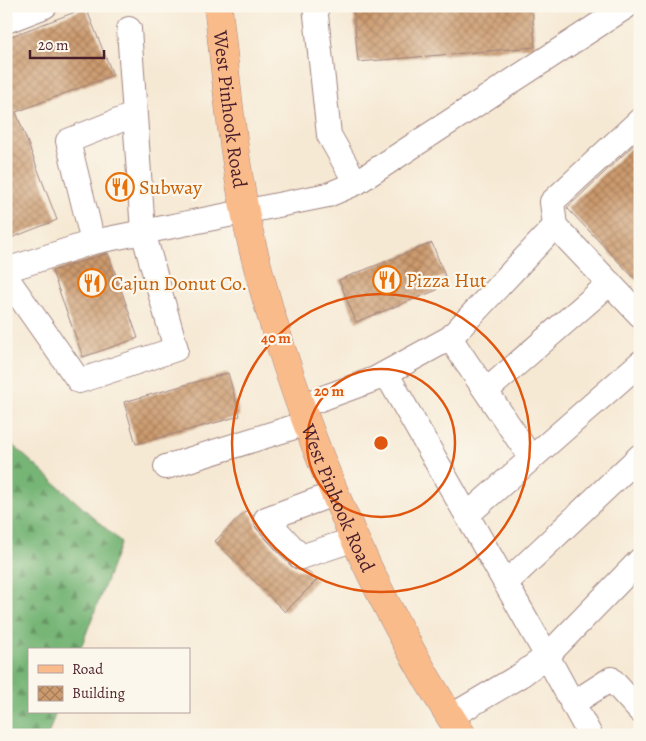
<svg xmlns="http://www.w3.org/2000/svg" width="646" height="741" viewBox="0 0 646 741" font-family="Alegreya,serif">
<defs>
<pattern id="forest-firs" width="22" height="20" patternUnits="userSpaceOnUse" patternTransform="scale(1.25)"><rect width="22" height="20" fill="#76b576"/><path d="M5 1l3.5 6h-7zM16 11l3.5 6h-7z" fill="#639361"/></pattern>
<pattern id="building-cross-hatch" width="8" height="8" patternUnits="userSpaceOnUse" patternTransform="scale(1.25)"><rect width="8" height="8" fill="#cb9a6d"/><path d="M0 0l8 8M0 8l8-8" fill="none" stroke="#a77d5a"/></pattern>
</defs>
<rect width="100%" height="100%" fill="#fbf7ec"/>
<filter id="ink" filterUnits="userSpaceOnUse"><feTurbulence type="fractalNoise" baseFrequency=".02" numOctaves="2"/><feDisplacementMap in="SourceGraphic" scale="10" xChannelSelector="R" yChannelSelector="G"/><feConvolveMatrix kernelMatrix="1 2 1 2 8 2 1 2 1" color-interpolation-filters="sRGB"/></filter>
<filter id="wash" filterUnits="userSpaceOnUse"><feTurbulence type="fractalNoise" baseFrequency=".0096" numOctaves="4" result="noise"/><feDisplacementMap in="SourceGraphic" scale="20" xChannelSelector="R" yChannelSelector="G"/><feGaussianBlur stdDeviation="1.12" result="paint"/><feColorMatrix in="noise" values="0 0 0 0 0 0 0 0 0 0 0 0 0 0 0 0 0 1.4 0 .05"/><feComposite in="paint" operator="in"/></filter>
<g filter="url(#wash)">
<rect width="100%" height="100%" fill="#f6e9d4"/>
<path fill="url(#forest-firs)" stroke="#606a50" d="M 6,439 L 121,542 L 80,650 L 29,650 L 29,712 L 56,712 L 48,735 L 6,735 Z"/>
<g id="blocks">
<path fill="url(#building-cross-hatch)" d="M 353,6 L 532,6 L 535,47 L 358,62 Z
M 86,8 L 113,75 L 16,112 L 57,220 L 6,240 L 6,38 Z
M 640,139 L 640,284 L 567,208 Z
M 432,243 L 445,276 L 433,281 L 437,290 L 356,322 L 339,280 Z
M 108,253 L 138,338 L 83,357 L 52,271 Z
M 228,373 L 240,416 L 136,444 L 124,402 Z
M 247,510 L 253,516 L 256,528 L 291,566 L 298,570 L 306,570 L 317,580 L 285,612 L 215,541 Z"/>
</g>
</g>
<g filter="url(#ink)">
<use href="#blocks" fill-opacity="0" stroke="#a08480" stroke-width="1"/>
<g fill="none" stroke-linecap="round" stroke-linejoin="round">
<defs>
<path id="minor" d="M 315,6 L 329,135 L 356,183
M 6,21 L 45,6
M 129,29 L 143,232 L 328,195 L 356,183 L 627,6
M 555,226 L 552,202 L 640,120
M 93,242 L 68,141 L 133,115
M 6,270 L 93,242 L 143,232 L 176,349 L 79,381 L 6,277
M 450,338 L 531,458
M 386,373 L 547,656 L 521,675 L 450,717
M 486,391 L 610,283
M 301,406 L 375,379 L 450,338 L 555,226 L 640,315
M 166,467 L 307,423
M 336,493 L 266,519 L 301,557 L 355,539
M 467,515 L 640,363
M 506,583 L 640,456
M 572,704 L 611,679 L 640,711
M 590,735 L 547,656 L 640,560"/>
<g id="major">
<path id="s1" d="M 218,6 C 227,87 234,170 253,249 C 295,416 367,590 462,735"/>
</g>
</defs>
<use href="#minor" stroke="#a08480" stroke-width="26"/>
<use href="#major" stroke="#a08480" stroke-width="29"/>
<use href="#minor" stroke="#fff" stroke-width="24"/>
<use href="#major" stroke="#fabb8b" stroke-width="28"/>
</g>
</g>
<g fill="none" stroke="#e0560e" stroke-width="2.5">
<circle cx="381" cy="443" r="74"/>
<circle cx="381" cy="443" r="149"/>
</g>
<defs>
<symbol id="restaurant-ring" viewBox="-11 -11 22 22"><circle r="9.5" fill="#fbf7ec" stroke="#e8710a" stroke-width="1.5"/><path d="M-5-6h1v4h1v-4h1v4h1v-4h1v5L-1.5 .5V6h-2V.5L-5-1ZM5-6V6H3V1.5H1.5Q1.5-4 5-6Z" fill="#e8710a"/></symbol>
</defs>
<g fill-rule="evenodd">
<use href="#restaurant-ring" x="104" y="171" width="32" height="32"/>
<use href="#restaurant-ring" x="371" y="264" width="32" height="32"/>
<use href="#restaurant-ring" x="76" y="267" width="32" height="32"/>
</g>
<g text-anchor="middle" stroke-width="4.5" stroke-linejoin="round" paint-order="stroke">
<g font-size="20" fill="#4a1f2b" stroke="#fbf7ec">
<text dy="7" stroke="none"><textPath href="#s1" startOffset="104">West Pinhook Road</textPath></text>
<text dy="7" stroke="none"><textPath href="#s1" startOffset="509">West Pinhook Road</textPath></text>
</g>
<g font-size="20" fill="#c56008" stroke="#fbf7ec" text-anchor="start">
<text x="139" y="194">Subway</text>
<text x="406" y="287">Pizza Hut</text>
<text x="111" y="290">Cajun Donut Co.</text>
</g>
</g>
<circle cx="381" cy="443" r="8" fill="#e0560e" stroke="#fbf7ec" stroke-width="2.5"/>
<g font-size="15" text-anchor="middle" font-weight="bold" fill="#e0560e" stroke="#fbf7ec" stroke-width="4.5" stroke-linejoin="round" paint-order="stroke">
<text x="276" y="343">40 m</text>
<text x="329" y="396">20 m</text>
</g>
<rect width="646" height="741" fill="none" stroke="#fbf7ec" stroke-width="25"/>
<rect x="28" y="648" width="162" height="65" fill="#fbf7ec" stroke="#b4a19f"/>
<rect x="38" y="665" width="25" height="8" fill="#fabb8b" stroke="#b4a19f"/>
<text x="72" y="674" font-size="15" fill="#4a1f2b">Road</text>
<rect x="38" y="686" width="25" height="15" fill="url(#building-cross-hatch)" stroke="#b4a19f"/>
<text x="72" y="698" font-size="15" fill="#4a1f2b">Building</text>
<path d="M30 50v8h74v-8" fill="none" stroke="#4a1f2b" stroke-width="2.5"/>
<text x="38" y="50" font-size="15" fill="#4a1f2b" stroke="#fbf7ec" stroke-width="4" paint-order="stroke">20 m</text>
</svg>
